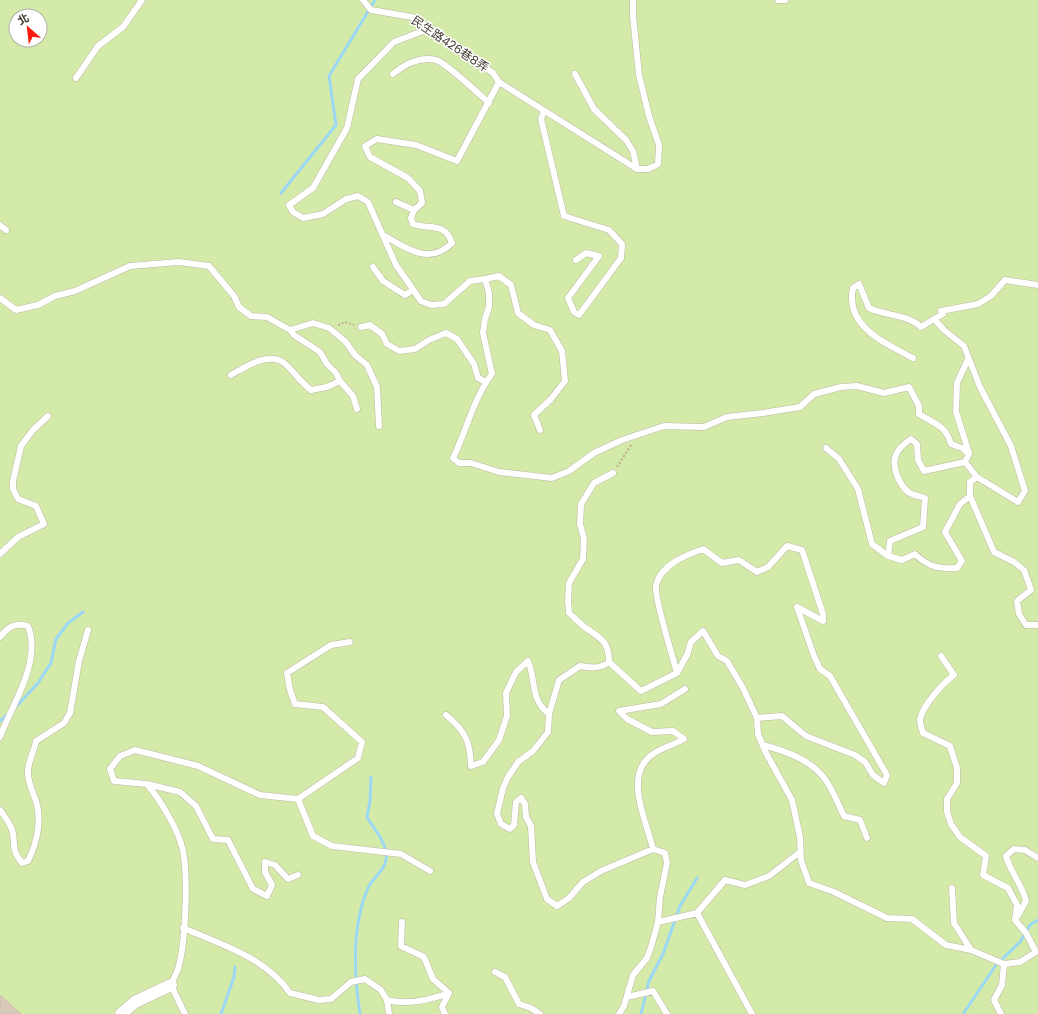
<svg xmlns="http://www.w3.org/2000/svg" width="1038" height="1014" viewBox="0 0 1038 1014" font-family="Poppins,'Noto Sans TC',sans-serif">
<defs>
<filter id="shadow"><feDropShadow dx="-3.5" dy="3.5" stdDeviation="2" flood-color="#0004"/></filter>
</defs>
<rect width="100%" height="100%" fill="#f3ece3"/>
<path fill="#d3eaa9" fill-rule="evenodd" d="M 0,0 L 1038,0 L 1038,1014 L 0,1014 ZM 16,16 L 40,16 L 40,40 L 16,40 Z"/>
<g fill="none" stroke-linecap="round" stroke-linejoin="round">
<path stroke="#9bd8f4" stroke-width="3" d="M 281,193 L 336,125 L 329,76 L 375,0
M 14,709 L 38,683 L 51,663 L 56,639 L 68,623 L 83,612
M 0,721 L 8,714
M 221,1014 L 234,977 L 235,967
M 360,1014 C 354,975 352,925 368,888 C 372,879 385,870 386,860 C 389,845 374,829 367,817 L 370,801 L 371,777
M 641,1014 L 649,981 L 663,954 L 680,906 L 697,878
M 963,1014 L 996,965 L 1020,942 L 1030,925 L 1038,920"/>
</g>
<path fill="#d8c9bb" stroke="#d0beab" filter="url(#shadow)" d="M 0,995 L 21,1014 L 0,1014 Z"/>
<g fill="none" stroke-linecap="round" stroke-linejoin="round">
<defs>
<path id="lane" d="M 363,0 L 371,10 L 412,17 L 493,73 L 499,82 L 457,161 L 416,145 L 377,139 L 365,146 L 370,157 L 408,178 L 420,191 L 422,203 L 414,210 L 396,202
M 778,0 L 785,0
M 428,29 L 394,42 L 358,79 L 347,128 L 313,188 L 289,205 L 293,212 L 303,218 L 323,214 L 346,199 L 358,196 L 368,202 L 396,265 L 421,301 L 431,305 L 444,304 L 470,281 L 485,279 L 489,293 L 489,307 L 485,319 L 483,333 L 492,374 C 474,397 466,432 453,458 L 459,463 L 471,463 L 499,472 L 552,478 L 569,471 L 594,453 L 622,440 L 664,426 L 704,427 L 727,417 L 763,413 L 800,407 L 814,394 L 841,387 L 857,386 L 884,393 L 909,387 L 919,406 L 919,414 C 934,424 945,424 951,444 L 962,448 L 969,454 L 965,462 L 977,477
M 393,74 C 405,64 419,56 436,60 C 445,62 480,95 489,103
M 575,74 L 594,109 L 626,140 L 633,151 L 637,169
M 76,78 L 98,46 L 123,27 L 142,0
M 499,82 L 637,169 L 648,169 L 658,164 L 659,145 L 649,116 L 639,75 L 633,16 L 633,0
M 544,111 L 541,119 L 564,216 L 609,230 L 622,244 L 621,258 L 579,315 L 574,312 L 568,298 L 599,256 L 586,253 L 576,260
M 0,225 L 6,230
M 383,235 C 406,248 429,266 452,243 C 445,222 430,230 413,224 L 411,218 L 414,210
M 373,267 L 383,281 L 405,295 L 413,290
M 485,279 L 499,276 L 511,285 L 518,313 L 534,325 L 550,330 L 562,351 L 565,381 L 551,399 L 534,415 L 540,430
M 0,298 L 16,310 L 38,305 L 55,296 L 75,291 L 130,266 L 179,262 L 209,266 L 234,296 L 239,307 L 251,316 L 267,317 L 290,330 L 313,323 L 329,328 L 345,341 L 355,355 L 367,365 L 377,387 L 379,426
M 361,327 L 370,325 L 382,334 L 387,344 L 399,351 L 415,349 L 429,340 L 446,333 L 457,339 L 474,364 L 478,378 L 486,382
M 913,358 C 884,343 845,326 853,288 L 859,284 L 869,308 C 886,316 907,314 921,327 L 934,319
M 968,359 L 957,383 L 956,412 L 969,453
M 231,375 C 245,367 269,351 284,363 C 294,371 300,382 311,390 L 327,387 L 340,381 L 336,373 L 327,364 L 320,352 L 294,335 L 290,330
M 340,381 L 353,396 L 357,409
M 826,448 L 839,459 L 858,489 L 872,544 L 888,556 L 902,560 L 915,554 C 928,567 939,569 957,568 L 962,561 L 945,532 L 960,504 L 970,496 L 970,482 L 977,477 L 1018,502 L 1025,491 L 1011,446 L 980,387 L 964,346 L 944,330 L 934,319 L 943,314 L 941,311 L 978,304 L 991,296 L 1005,280 L 1038,285
M 613,473 L 594,483 L 581,504 L 580,524 L 584,539 L 583,559 L 569,583 L 568,601 L 569,613 C 575,618 580,624 586,628 C 601,639 609,641 609,662 C 600,669 591,668 580,666 L 559,680 L 549,714 L 548,732 L 533,751 L 518,762 L 508,777 L 503,788 L 497,814 L 501,824 L 510,829 L 514,825 L 516,802 L 521,798 L 525,804 L 526,817 L 531,826 L 533,862 L 547,899 L 557,906 L 569,898 L 583,882 L 601,871 L 653,849 L 665,853 L 667,863 L 660,897 L 658,922 L 651,947 L 647,958 L 633,975 L 624,1006 L 619,1014
M 970,496 L 994,552 L 1014,562 L 1024,570 L 1031,590 L 1017,601 L 1019,614 L 1026,625 L 1038,625
M 0,554 L 18,537 L 44,524 L 36,506 L 18,499 L 13,489 L 13,481 L 21,446 L 33,430 L 48,416
M 888,556 L 890,541 L 923,527 L 925,498 C 920,496 912,495 908,492 C 899,484 891,466 896,455 C 898,448 905,443 911,439 L 917,444 L 918,460 L 924,471 L 965,462
M 0,637 C 8,627 15,622 28,626 C 42,662 12,704 0,737
M 609,662 L 641,691 L 677,673 L 687,655 L 691,642 L 703,631 L 718,656 L 727,661 L 743,688 L 757,718 L 758,734 L 766,753 L 792,800 L 800,837 L 801,860 L 809,883 L 834,892 L 887,918 L 912,919 L 946,945 L 971,950 L 1004,964 L 1020,962 L 1036,952 L 1026,933 L 1015,920 L 1017,905 L 1008,888 L 983,875 L 986,856 L 960,837 L 951,824 L 947,812 L 947,799 L 957,783 L 957,768 L 950,746 L 923,733 C 922,729 920,724 920,720 C 922,706 943,683 954,675 L 941,656
M 677,673 C 673,657 654,598 656,586 C 660,565 686,555 703,549 L 722,563 L 739,560 L 757,572 L 768,567 L 787,546 L 802,550 L 823,614 L 823,621 L 797,607 L 814,656 L 820,669 L 830,676 L 887,775 L 884,783 L 873,775 L 865,762 L 855,755 L 806,736 L 782,716 L 757,718
M 446,715 C 465,731 470,740 471,766 L 483,762 L 499,740 L 507,716 L 506,693 L 516,672 L 528,661 C 537,682 529,698 549,714
M 763,745 C 785,751 810,759 825,779 C 833,790 838,804 844,816 L 860,820 L 867,838
M 147,784 L 180,792 L 196,806 L 213,839 L 228,840 L 253,889 L 267,896 L 272,885 L 265,872 L 265,862 L 275,865 L 288,879 L 298,875
M 298,799 L 313,836 L 332,846 L 401,854 L 430,871
M 0,810 C 4,815 8,821 11,827 C 17,841 9,847 22,863 L 28,861 C 37,843 42,820 36,801 C 33,792 28,783 28,774 C 27,763 34,752 36,741 L 64,723 L 70,713 L 79,661 L 88,630
M 653,849 C 646,819 621,772 656,752 C 665,747 675,744 684,739 L 673,731 L 652,732 L 627,719 L 619,711 L 661,704 L 685,689
M 952,888 L 954,923 L 971,950
M 697,913 L 752,1014
M 1017,917 L 1026,901 C 1022,884 1010,872 1006,856 L 1014,849 L 1025,850 L 1038,858
M 402,922 L 401,946 L 424,957 L 433,979 L 449,993
M 658,922 L 697,913 L 725,880 L 745,885 L 769,876 L 800,852
M 183,928 C 221,944 266,958 290,993 L 319,1000 L 331,999 L 351,982 L 365,979 L 381,990 L 387,1000 C 406,1005 430,1000 449,993 L 442,1007 L 445,1014
M 495,972 L 505,977 L 519,1004 L 531,1008 L 540,1014
M 627,997 L 653,991 L 667,1014
M 387,1000 L 389,1014
M 185,1014 L 171,985 C 173,980 176,974 178,969 C 186,942 188,877 183,851 C 179,830 160,800 147,784 L 114,781 L 110,769 L 120,756 L 135,750 L 198,766 L 260,795 L 298,799 L 358,758 L 362,742 L 323,707 L 295,704 L 290,690 L 287,673 L 331,645 L 350,642
M 1001,1014 L 994,1000 L 1002,985 L 1004,964"/>
<path id="street" d="M 121,1014 L 135,1002 L 171,985"/>
</defs>
<use href="#lane" stroke="#c1b6a8" stroke-width="7"/>
<use href="#street" stroke="#c1b6a8" stroke-width="13"/>
<path stroke="#c1ad95" stroke-width="2" stroke-dasharray="2 2" stroke-linecap="butt" d="M 338,325 L 345,322 L 354,325
M 617,467 L 631,445"/>
<use href="#lane" stroke="#fff" stroke-width="6"/>
<use href="#street" stroke="#fff" stroke-width="12"/>
</g>
<g text-anchor="middle" stroke-width="3" stroke-linejoin="round" paint-order="stroke">
<g font-size="12" fill="#443c33" stroke="#fff">
<text transform="translate(450 44) rotate(34)" y="4">民生路426巷8弄</text>
</g>
</g>
<g transform="translate(28 28) rotate(332)"><circle r="19" fill="#ffffff" stroke="#b4b1ad"/>
<path d="M0-3L7 15L0 10L-7 15Z" fill="#ff1a0d"/>
<text y="-6" font-size="11" font-weight="bold" text-anchor="middle" fill="#443c33">北</text>
</g>
</svg>
